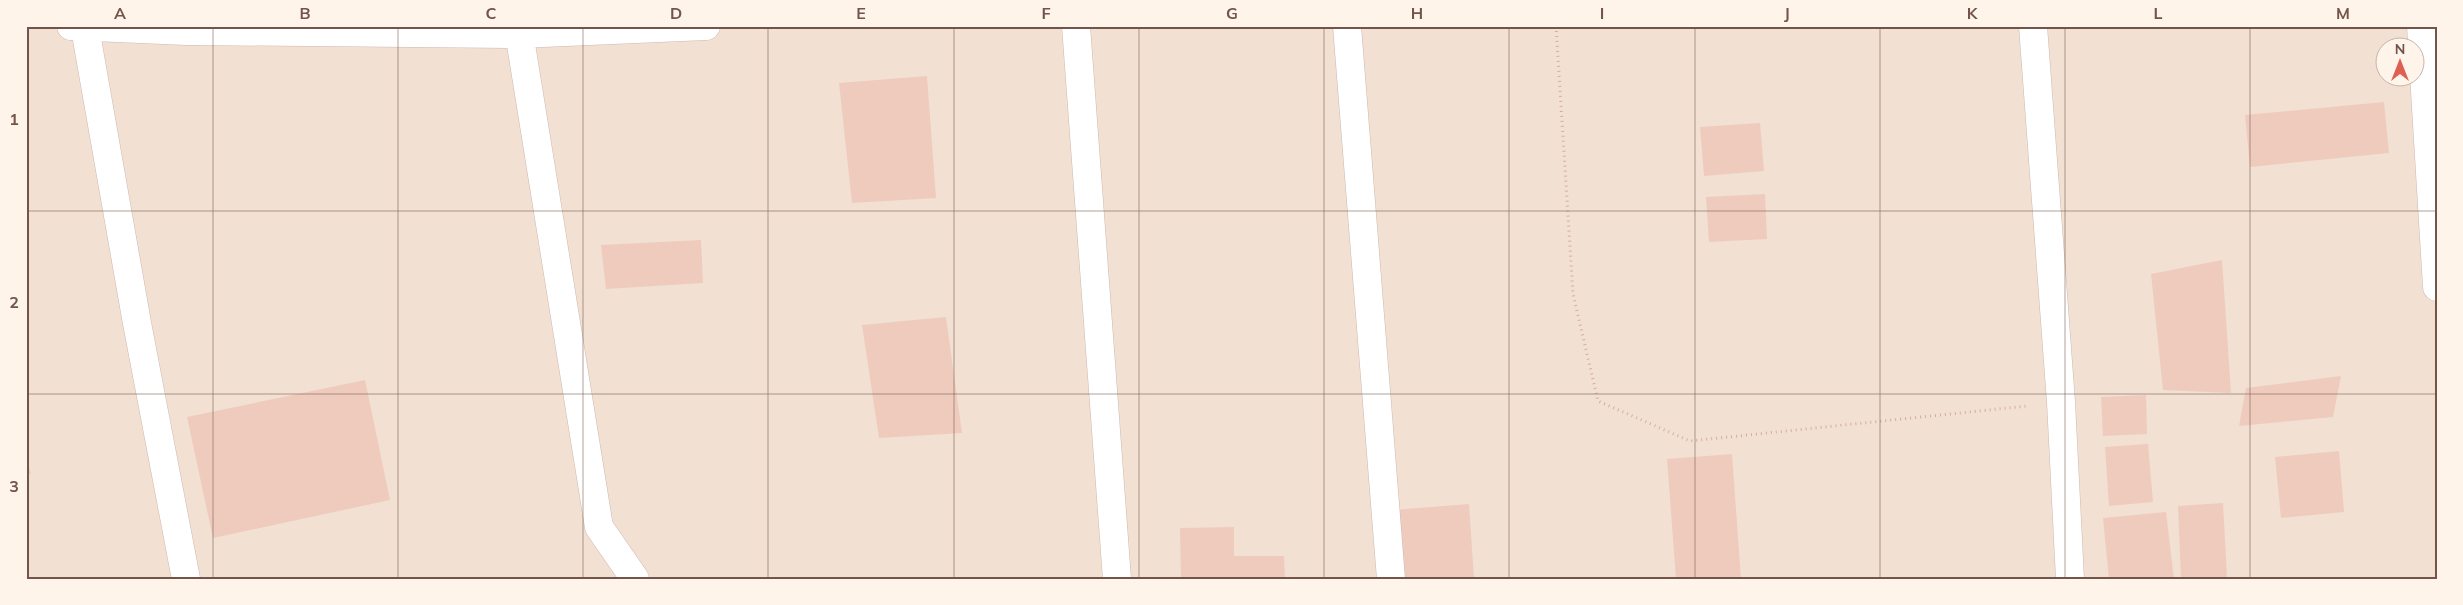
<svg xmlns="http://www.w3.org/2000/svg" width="2463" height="605" viewBox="0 0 2463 605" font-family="Mulish,sans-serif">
<rect width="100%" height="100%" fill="#fbefe4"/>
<path fill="#f2e0d3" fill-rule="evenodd" d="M 26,26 L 2437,26 L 2437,579 L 26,579 ZM 2386,48 L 2416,48 L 2416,78 L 2386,78 Z"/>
<path fill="#efcbbe" d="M 927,76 L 936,198 L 852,203 L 839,83 Z
M 2384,102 L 2389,153 L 2250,167 L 2245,115 Z
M 1760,123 L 1764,171 L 1704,176 L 1700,127 Z
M 1765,194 L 1767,239 L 1709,242 L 1706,197 Z
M 701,240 L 703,283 L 606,289 L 601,245 Z
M 2222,260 L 2231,393 L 2163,390 L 2151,274 Z
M 946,317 L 962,433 L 879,438 L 862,325 Z
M 2341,376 L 2333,417 L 2239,426 L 2246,388 Z
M 365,380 L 390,500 L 213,538 L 187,417 Z
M 2146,395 L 2147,434 L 2103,436 L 2101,397 Z
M 2148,444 L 2153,502 L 2109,506 L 2105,447 Z
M 2339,451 L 2344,512 L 2281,518 L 2275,457 Z
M 1732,454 L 1741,579 L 1676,579 L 1667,459 Z
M 26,457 L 31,474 L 26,474 Z
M 2223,503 L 2227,577 L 2181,579 L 2178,506 Z
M 1469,504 L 1474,579 L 1401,579 L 1393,510 Z
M 2166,512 L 2174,579 L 2109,579 L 2103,518 Z
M 1234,527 L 1234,556 L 1284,556 L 1285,579 L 1181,579 L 1180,528 Z"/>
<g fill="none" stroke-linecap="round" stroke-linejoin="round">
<defs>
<path id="minor" d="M 71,26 L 186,31 L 520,34 L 706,26
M 518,26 L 599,527 L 635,579
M 1076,26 L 1117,579
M 1347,26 L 1391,579
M 2033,26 L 2061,402 L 2070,579
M 2421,26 L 2437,287
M 85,28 L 137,323 L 186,579"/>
</defs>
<use href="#minor" stroke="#ceb8af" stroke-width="29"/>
<path stroke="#d3aea1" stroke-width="3" stroke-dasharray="1 4" stroke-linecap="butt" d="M 1556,26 L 1573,294 L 1598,401 L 1690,441 L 2027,406"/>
<use href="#minor" stroke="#fff" stroke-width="28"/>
</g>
<path fill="none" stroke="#72544b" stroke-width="1" stroke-opacity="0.55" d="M 213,26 L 213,579M 398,26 L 398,579M 583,26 L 583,579M 768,26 L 768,579M 954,26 L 954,579M 1139,26 L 1139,579M 1324,26 L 1324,579M 1509,26 L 1509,579M 1695,26 L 1695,579M 1880,26 L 1880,579M 2065,26 L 2065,579M 2250,26 L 2250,579M 26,211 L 2437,211M 26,394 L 2437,394"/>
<rect width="2463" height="605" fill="none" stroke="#fef4ea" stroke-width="55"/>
<g transform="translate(2400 62)"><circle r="24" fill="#fef4ea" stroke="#c6b4aa"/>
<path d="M0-4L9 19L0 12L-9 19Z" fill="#de5f51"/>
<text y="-8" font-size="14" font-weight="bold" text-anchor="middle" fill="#72544b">N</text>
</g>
<rect x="28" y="28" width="2408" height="550" fill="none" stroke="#72544b" stroke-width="2"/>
<g font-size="16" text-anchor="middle" font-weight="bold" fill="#72544b">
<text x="120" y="19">A</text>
<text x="305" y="19">B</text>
<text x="491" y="19">C</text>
<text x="676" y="19">D</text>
<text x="861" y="19">E</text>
<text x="1046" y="19">F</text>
<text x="1232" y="19">G</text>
<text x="1417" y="19">H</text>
<text x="1602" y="19">I</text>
<text x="1787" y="19">J</text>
<text x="1972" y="19">K</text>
<text x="2158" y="19">L</text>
<text x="2343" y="19">M</text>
<text x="14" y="125">1</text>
<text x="14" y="308">2</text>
<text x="14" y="492">3</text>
</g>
</svg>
